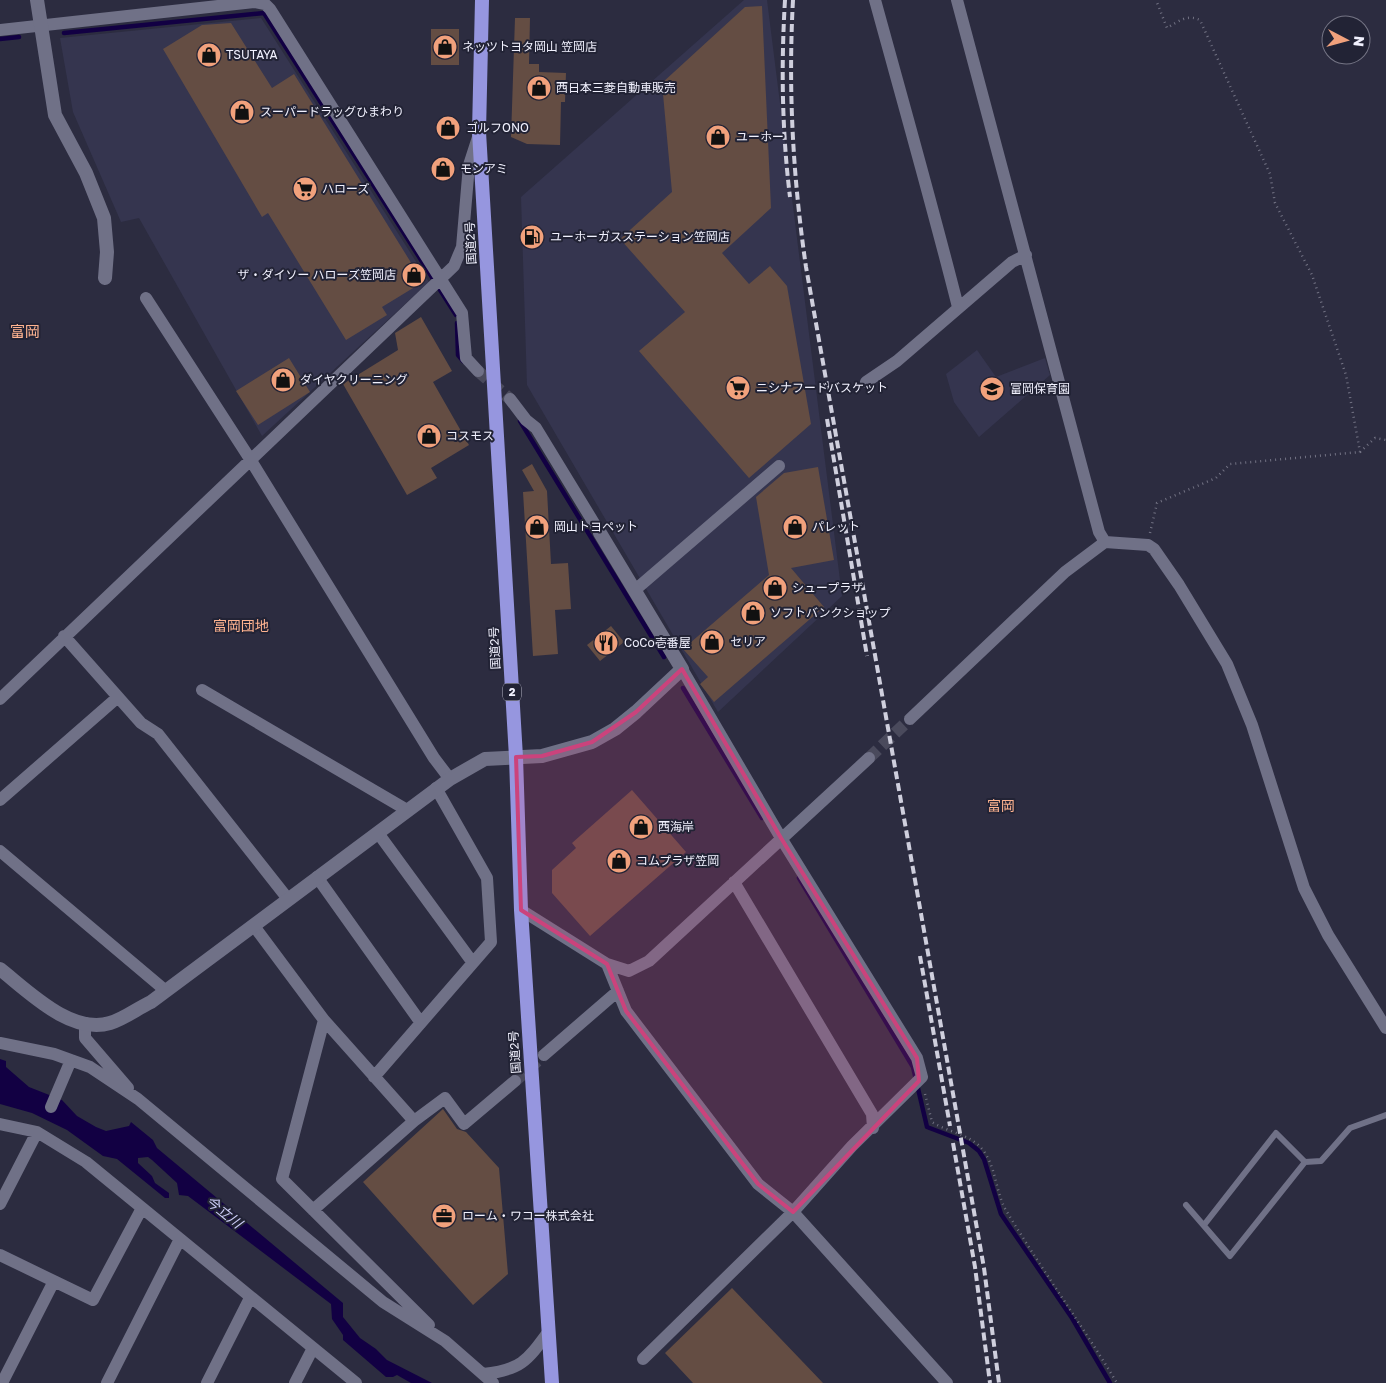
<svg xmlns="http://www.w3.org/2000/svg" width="1386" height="1383" viewBox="0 0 1386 1383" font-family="'Golos Text','Noto Sans JP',sans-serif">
<rect width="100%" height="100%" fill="#2c2c40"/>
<path fill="#35354f" d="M 744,0 L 767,0 L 842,596 L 718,712 L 527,385 L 521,197 Z
M 261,18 L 429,282 L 262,436 L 139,218 L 121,222 L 73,112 L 60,38 Z
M 977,350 L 996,377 L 1045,358 L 1050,375 L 979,437 L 954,402 L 946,374 Z"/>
<path fill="#120043" d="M 0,1059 L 6,1061 L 6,1067 L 29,1087 L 62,1100 L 77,1116 L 96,1127 L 106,1131 L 129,1126 L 131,1122 L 153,1140 L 157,1148 L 343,1303 L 343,1317 L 360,1338 L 376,1349 L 387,1360 L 432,1383 L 411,1383 L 397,1375 L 393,1377 L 386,1377 L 343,1340 L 343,1335 L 332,1319 L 331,1304 L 188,1196 L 179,1195 L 177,1183 L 152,1160 L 148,1157 L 138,1158 L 138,1163 L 152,1176 L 155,1183 L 169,1193 L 169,1198 L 165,1198 L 117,1159 L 103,1156 L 67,1130 L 32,1113 L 0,1104 Z"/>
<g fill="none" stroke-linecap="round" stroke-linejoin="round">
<path stroke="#120043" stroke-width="4.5" d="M 64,33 L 264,13 L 456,315
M 0,39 L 19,37
M 457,323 L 458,355 L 463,361
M 520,421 L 664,657
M 683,688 L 762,818
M 799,878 L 913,1067 L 927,1127 L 969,1143 L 979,1151 L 984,1159 L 1001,1214 L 1072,1318 L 1110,1383"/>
</g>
<path fill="#644d43" d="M 762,6 L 771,208 L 722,253 L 749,284 L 770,266 L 787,286 L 811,424 L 749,478 L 639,351 L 685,312 L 620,239 L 672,192 L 662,83 L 745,7 Z
M 515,18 L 530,18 L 529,64 L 539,64 L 539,72 L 566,73 L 565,102 L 561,102 L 560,145 L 527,144 L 511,137 Z
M 231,23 L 272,88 L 294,74 L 423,282 L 382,307 L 387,315 L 346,340 L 268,213 L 262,217 L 163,49 L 202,25 Z
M 431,29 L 459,29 L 459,65 L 431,65 Z
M 421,317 L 452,371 L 433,382 L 469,445 L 431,468 L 437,478 L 407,495 L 343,384 L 398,350 L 395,333 Z
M 289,358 L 310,392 L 258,425 L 236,391 Z
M 532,464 L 547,491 L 551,564 L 568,563 L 571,609 L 555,610 L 558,654 L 533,656 L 523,492 L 534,491 L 522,470 Z
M 818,467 L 834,560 L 791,568 L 824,607 L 714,702 L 700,684 L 708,677 L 683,649 L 769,575 L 756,497 L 784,473 Z
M 611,626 L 624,642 L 600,661 L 587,645 Z
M 632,790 L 686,852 L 590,936 L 552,893 L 552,870 L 576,848 L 572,843 Z
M 443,1109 L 457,1129 L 466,1132 L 499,1168 L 508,1274 L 473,1305 L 363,1182 Z
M 732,1288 L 823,1383 L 693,1383 L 665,1353 Z"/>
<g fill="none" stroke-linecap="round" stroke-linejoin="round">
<path stroke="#4a4a5c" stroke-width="12" stroke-dasharray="12 6" stroke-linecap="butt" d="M 478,371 L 510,399
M 869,758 L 910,719
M 515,1081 L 544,1055"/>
<path stroke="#727283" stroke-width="2.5" stroke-dasharray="1 4" stroke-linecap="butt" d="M 1360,452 L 1375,438 L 1386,440
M 1150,533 L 1157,503 L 1216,478 L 1230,464 L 1360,452 L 1346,375 L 1312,275 L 1275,203 L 1270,174 L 1200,20 C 1187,14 1179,21 1167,28 L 1156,0
M 925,1094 L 932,1122 C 947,1132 970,1134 982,1149 C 997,1167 995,1193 1007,1212 C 1042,1270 1082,1325 1117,1383"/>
<path stroke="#707187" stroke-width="6" d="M 1186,1205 L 1230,1256 L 1305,1162 L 1321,1161 L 1350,1128 L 1386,1115
M 1204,1225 L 1276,1133 L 1305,1162"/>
<path stroke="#707187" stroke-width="12" d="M 875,0 C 903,102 932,204 958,307
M 957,0 L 1099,532 L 1105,542
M 0,30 L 254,2 L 265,4 L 270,9 L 462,313 L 466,358 L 478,371
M 146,298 L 250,459 L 434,758 L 450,779
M 866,382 L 897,361 L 1012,262 L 1026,255
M 510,399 L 526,420 L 536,428 L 600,533
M 1105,542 L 1148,545 L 1154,549 L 1179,585 L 1227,664 L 1252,725 L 1304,888 L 1328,935 L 1386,1028
M 635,590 L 779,466
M 64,636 L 118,697
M 202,690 L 407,810
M 0,699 L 454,266 L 462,247 L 469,165 L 479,134
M 910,719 L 1065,572 L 1105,542
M 0,800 L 118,697 L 141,723 L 158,734 L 288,899
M 378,833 L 473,963
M 0,851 L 166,991
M 317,877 L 421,1023
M 734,882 L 872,1114 L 873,1128
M 521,910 L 607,964 L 629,971 L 649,961 L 869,758
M 254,926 L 324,1020 L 282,1179 L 429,1325
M 607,964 L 626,1011 L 758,1184 L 793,1212 L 947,1383
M 85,1024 L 85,1038 L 128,1088
M 0,1043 L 54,1054 L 90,1067 L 138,1099 L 383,1302 L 445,1341 L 493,1383
M 544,1055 L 618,991
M 374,1077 L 491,942 L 487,878 L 436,788
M 51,1107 L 71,1060
M 414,1121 L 445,1098 L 464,1124 L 515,1081
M 0,1124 L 37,1132 L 86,1162 L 356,1383
M 0,1204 L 37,1132
M 313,1210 L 414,1121 L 324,1020
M 0,1255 L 93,1300 L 142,1208
M 643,1359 L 793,1212 L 852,1146 L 922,1077 L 917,1058 L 781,838 L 682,669
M 483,1374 C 521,1370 527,1361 549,1331
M 2,1383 L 54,1281
M 107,1383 L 180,1239
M 207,1383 L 250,1298
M 295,1383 L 313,1348"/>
<path stroke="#707187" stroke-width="14" d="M 37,0 L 55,115 L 86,173 L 104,218 L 107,252 L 105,278
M 0,969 C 28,991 71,1035 110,1023 C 124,1019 138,1008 151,1002 L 450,779 L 485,759 L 542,756 L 592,742 L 615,729 L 636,712 L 682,669 L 600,533"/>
<path stroke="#9696df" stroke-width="14" d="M 482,0 L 479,132 L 516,757 L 521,910 L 552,1383"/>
<path stroke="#cfcfdd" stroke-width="4" stroke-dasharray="8 4" stroke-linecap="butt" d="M 785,0 C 781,66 782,132 790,197
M 793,0 C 788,90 793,178 806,267 L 984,1268 L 999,1383
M 827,419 L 867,656
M 920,956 L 950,1126
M 953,1143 L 975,1267 L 990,1383"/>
</g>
<path fill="#cb437c" fill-opacity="0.2" stroke="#cb437c" stroke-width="4" stroke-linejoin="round" d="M 682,669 L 781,838 L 917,1058 L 919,1081 L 793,1212 L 758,1184 L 626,1011 L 607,964 L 521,910 L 516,757 L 542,756 L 592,742 L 636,712 Z"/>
<defs>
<symbol id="shop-disc" viewBox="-11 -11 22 22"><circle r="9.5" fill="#f1a17c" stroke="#222335"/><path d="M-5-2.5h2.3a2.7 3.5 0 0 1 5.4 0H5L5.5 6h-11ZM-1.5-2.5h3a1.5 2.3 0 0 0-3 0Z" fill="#111"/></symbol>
<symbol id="supermarket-disc" viewBox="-11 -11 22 22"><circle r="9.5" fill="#f1a17c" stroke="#222335"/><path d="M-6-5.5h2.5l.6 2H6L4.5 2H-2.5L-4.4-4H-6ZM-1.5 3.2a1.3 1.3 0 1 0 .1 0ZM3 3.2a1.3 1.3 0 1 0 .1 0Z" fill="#111"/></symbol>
<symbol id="fuel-disc" viewBox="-11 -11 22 22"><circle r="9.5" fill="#f1a17c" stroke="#222335"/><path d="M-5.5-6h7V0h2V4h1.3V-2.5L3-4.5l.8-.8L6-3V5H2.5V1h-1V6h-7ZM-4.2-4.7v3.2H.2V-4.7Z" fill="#111"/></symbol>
<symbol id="school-disc" viewBox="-11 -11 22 22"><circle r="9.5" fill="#f1a17c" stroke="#222335"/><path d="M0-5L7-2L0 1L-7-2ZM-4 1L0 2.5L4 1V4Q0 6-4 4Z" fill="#111"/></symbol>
<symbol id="restaurant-disc" viewBox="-11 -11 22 22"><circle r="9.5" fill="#f1a17c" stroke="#222335"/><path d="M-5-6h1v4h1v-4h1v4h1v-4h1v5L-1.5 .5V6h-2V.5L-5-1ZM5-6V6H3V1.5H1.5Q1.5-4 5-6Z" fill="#111"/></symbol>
<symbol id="office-disc" viewBox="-11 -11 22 22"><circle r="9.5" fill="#f1a17c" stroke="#222335"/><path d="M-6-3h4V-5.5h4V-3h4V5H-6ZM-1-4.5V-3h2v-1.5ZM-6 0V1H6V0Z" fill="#111"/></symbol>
</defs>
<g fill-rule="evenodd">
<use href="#shop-disc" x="431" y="33" width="28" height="28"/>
<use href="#shop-disc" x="195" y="41" width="28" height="28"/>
<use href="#shop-disc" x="525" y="74" width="28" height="28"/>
<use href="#shop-disc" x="228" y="98" width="28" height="28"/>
<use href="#shop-disc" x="434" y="114" width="28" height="28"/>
<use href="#shop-disc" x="704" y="123" width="28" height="28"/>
<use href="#shop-disc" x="429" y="155" width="28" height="28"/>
<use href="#supermarket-disc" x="291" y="175" width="28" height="28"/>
<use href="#fuel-disc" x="518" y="223" width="28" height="28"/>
<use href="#shop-disc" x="400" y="261" width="28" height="28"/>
<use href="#shop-disc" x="269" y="366" width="28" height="28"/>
<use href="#supermarket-disc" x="724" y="374" width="28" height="28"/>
<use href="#school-disc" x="978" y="375" width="28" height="28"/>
<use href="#shop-disc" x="415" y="422" width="28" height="28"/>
<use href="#shop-disc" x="523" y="513" width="28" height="28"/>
<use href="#shop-disc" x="781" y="513" width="28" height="28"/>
<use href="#shop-disc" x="761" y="574" width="28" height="28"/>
<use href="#shop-disc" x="739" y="599" width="28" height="28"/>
<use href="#shop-disc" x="698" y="628" width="28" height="28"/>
<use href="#restaurant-disc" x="592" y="629" width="28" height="28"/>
<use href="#shop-disc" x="627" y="813" width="28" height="28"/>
<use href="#shop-disc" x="605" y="847" width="28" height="28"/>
<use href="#office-disc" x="430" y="1202" width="28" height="28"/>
</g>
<g text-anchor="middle" stroke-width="4" stroke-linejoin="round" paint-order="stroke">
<rect fill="#222335" stroke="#b3b3c2" stroke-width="1" x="503" y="683.5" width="18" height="17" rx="4"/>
<g font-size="11" font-weight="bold" fill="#f1f1fe">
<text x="512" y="696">2</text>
</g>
<g font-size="12" fill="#f1f1fe" stroke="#222335" text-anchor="start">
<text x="462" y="51">ネッツトヨタ岡山 笠岡店</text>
<text x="226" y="59">TSUTAYA</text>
<text x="556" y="92">西日本三菱自動車販売</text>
<text x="260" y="116">スーパードラッグひまわり</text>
<text x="466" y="132">ゴルフONO</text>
<text x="736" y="141">ユーホー</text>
<text x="460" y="173">モンアミ</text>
<text x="322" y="193">ハローズ</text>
<text x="550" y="241">ユーホーガスステーション笠岡店</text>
<text x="396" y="279" text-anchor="end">ザ・ダイソー ハローズ笠岡店</text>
<text x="300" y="384">ダイヤクリーニング</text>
<text x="756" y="392">ニシナフードバスケット</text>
<text x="1010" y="393">富岡保育園</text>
<text x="446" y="440">コスモス</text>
<text x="554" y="531">岡山トヨペット</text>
<text x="812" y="531">パレット</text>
<text x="792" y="592">シュープラザ</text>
<text x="770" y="617">ソフトバンクショップ</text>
<text x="730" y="646">セリア</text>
<text x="624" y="647">CoCo壱番屋</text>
<text x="658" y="831">西海岸</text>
<text x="636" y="865">コムプラザ笠岡</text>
<text x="462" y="1220">ローム・ワコー株式会社</text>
</g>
<g font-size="12" fill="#f1f1fe" stroke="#222335">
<text transform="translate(471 243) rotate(-93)" y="4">国道2号</text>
<text transform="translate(495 648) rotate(-93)" y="4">国道2号</text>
<text transform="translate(515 1052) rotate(-94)" y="4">国道2号</text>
</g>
<g font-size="14" fill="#feb390" stroke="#222335">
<text x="241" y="631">富岡団地</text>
<text x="1001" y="811">富岡</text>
</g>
<g font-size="14" font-style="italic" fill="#cecff9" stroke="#222335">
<text transform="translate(224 1212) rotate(39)" y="5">今立川</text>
</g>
<g font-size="15" fill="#feb390" stroke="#222335">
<text x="25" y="337">富岡</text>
</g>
</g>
<g transform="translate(1346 40) rotate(96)"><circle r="24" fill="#222335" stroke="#757585"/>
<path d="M0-4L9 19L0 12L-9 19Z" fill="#f1a17c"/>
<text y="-8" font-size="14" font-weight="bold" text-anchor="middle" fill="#f1f1fe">N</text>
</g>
</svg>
